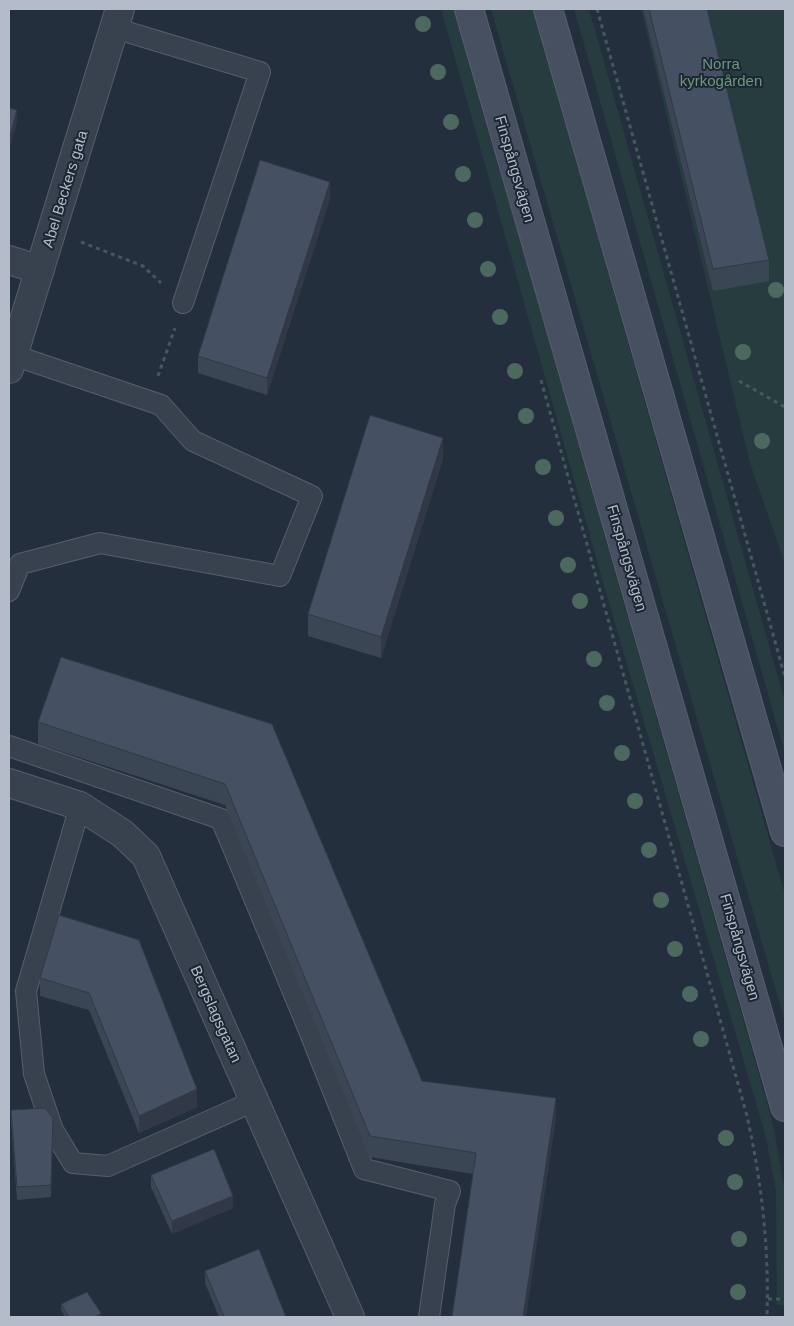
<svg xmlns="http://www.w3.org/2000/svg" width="794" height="1326" viewBox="0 0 794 1326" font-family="Arial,sans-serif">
<rect width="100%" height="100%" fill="#242f3e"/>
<path fill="#263c3f" d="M 441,9 L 454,9 L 773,1124 L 785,1193 L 785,1306 L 777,1305 L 776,1192 L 766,1137 L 607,596 Z
M 491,9 L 533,9 L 785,895 L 785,1022 Z
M 574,9 L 589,9 L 785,702 L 785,754 Z
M 641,9 L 785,9 L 785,564 L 750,463 Z"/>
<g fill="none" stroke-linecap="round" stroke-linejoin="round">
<defs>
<path id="lane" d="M 114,28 L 260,72 L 183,303
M 9,591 L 20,564 L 100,543 L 280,576 L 312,496 L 193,441 L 161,405 L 13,355
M 9,746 L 221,819 L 306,1023 L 364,1169 L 450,1191 L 445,1204 L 429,1317
M 80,806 L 26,991 L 34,1074 L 53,1130 L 73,1163 L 108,1166 L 254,1101"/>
<path id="street" d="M 9,260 L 40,270
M 9,369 L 120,9
M 9,783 L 80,806 L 123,834 L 146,856 L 350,1317"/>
<path id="secondary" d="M 469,9 L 785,1107
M 548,9 L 785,832"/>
</defs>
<use href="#lane" stroke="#565f6c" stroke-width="22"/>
<use href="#street" stroke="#565f6c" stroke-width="30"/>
<use href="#secondary" stroke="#565f6c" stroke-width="30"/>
<path stroke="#44595c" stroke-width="3" stroke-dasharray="4 4" stroke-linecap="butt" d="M 597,9 L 785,677
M 81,242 L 143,266 L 161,283
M 158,376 L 175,328
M 541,380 L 747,1116 C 762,1184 769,1247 767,1317
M 739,381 L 785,407
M 768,1299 L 785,1299"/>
<use href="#lane" stroke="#38414e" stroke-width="20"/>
<use href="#street" stroke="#38414e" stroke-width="28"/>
<use href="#secondary" stroke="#465061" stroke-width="28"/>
</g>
<g fill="#4b6a5d">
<circle cx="423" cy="24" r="8"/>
<circle cx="438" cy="72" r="8"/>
<circle cx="451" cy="122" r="8"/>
<circle cx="463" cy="174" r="8"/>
<circle cx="475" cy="220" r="8"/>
<circle cx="488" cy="269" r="8"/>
<circle cx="776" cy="290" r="8"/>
<circle cx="500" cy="317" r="8"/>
<circle cx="743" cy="352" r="8"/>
<circle cx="515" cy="371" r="8"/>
<circle cx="526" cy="416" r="8"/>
<circle cx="762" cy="441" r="8"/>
<circle cx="543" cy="467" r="8"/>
<circle cx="556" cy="518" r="8"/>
<circle cx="568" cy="565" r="8"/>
<circle cx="580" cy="601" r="8"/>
<circle cx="594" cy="659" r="8"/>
<circle cx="607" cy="703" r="8"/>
<circle cx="622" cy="753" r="8"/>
<circle cx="635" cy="801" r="8"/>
<circle cx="649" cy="850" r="8"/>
<circle cx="661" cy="900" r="8"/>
<circle cx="675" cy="949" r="8"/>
<circle cx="690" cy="994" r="8"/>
<circle cx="701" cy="1039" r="8"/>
<circle cx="726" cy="1138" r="8"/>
<circle cx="735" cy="1182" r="8"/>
<circle cx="739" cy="1239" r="8"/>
<circle cx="738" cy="1292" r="8"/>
</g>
<path fill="#3b4654" d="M 643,9 L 707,9 L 769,260 L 769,281 L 713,291 Z
M 330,199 L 267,395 L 198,373 L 198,356 Z
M 443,459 L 381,658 L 308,636 L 308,614 Z
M 38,722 L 272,724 L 422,1081 L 556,1119 L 473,1174 L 370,1157 L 225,805 L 38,744 Z
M 59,915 L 197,1107 L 139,1133 L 89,1010 L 40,996 L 40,978 Z
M 11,1110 L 53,1118 L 51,1197 L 17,1200 L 11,1122 Z
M 151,1175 L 233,1208 L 172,1234 L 151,1187 Z
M 205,1271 L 286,1317 L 219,1317 L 205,1283 Z
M 61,1304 L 101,1317 L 65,1317 L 61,1310 Z"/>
<path fill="#303945" d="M 17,110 L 17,123 L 9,151 L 9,139 Z
M 330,182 L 330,199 L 267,395 L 267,378 Z
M 443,438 L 443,459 L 381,658 L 381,637 Z
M 197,1089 L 197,1107 L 139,1133 L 139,1116 Z
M 556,1098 L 556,1119 L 526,1317 L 523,1317 Z
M 233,1196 L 233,1208 L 172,1234 L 172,1221 Z
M 101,1313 L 101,1317 L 95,1317 Z"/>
<path fill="#455162" stroke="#303945" d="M 649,9 L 707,9 L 769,260 L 713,269 Z
M 9,108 L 17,110 L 9,139 Z
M 260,160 L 330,182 L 267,378 L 198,356 Z
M 370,415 L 443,438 L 381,637 L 308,614 Z
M 61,657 L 272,724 L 422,1081 L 556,1098 L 523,1317 L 452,1317 L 476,1153 L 370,1136 L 225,784 L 38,722 Z
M 59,915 L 139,940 L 197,1089 L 139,1116 L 89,993 L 40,978 Z
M 45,1108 L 53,1118 L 51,1185 L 17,1187 L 11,1110 Z
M 214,1149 L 233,1196 L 172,1221 L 151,1175 Z
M 259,1249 L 286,1317 L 224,1317 L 205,1271 Z
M 87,1292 L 101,1313 L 95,1317 L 69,1317 L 61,1304 Z"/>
<g text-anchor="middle" stroke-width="4" stroke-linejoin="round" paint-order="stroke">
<g font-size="15" fill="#6b9a76" stroke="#1d2633">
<text x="721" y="69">Norra<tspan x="721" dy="17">kyrkogården</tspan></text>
</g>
<g font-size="15" fill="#b4bcc9" stroke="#1d2633">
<text transform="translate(515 169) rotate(74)" y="5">Finspångsvägen</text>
<text transform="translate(65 189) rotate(-73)" y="5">Abel Beckers gata</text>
<text transform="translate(627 558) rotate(74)" y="5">Finspångsvägen</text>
<text transform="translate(740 947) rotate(74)" y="5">Finspångsvägen</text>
<text transform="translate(216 1014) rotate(66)" y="5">Bergslagsgatan</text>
</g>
</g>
<rect width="794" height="1326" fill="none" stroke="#b4bcc9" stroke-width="20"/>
</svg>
